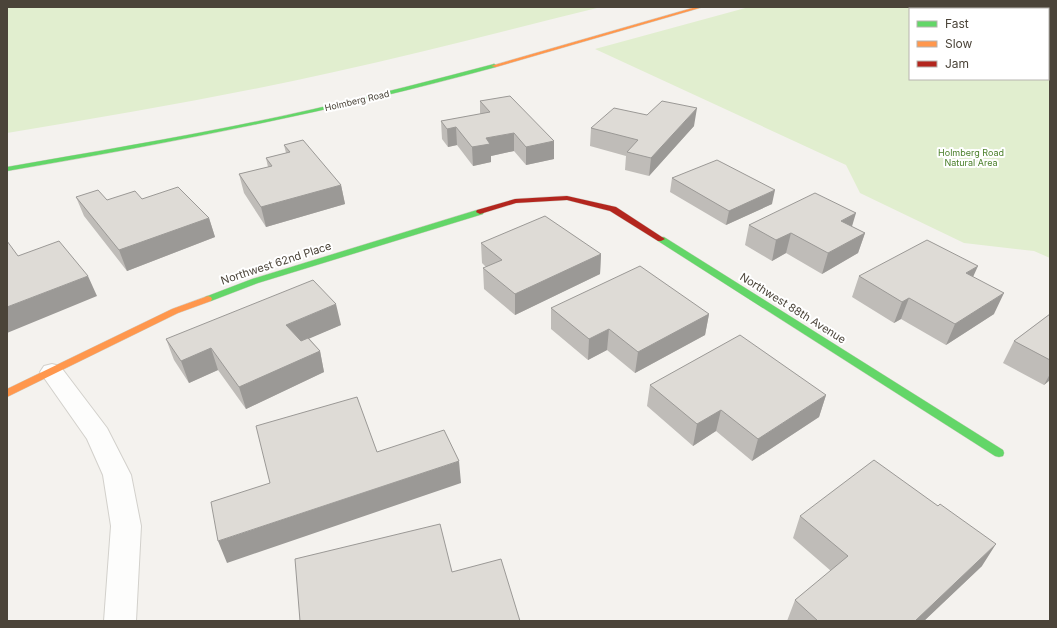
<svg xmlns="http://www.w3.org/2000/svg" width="1057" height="628" viewBox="0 0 1057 628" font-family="Inter,sans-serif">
<rect width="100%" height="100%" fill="#f4f2ee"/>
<path fill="#e1eecf" d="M 7,7 L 601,7 C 512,29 424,52 334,72 C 226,96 117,115 7,133 Z
M 749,7 L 1012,7 L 1019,9 L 910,9 L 910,79 L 1048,79 L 1048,17 L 1050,17 L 1050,258 L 1034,251 L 964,243 L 860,193 L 846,165 L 595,49 Z"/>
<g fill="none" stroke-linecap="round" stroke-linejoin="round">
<defs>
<path id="street" d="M 1025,7 L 1042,7 L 1044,9 L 1027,9 Z
M 52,364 L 60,366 L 107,428 L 131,475 L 141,526 L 136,621 L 104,621 L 111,526 L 103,475 L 87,439 L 40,372 L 44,366 Z"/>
<path id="fast" d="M 494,64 L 496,65 L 496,67 C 335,111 171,143 7,171 L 7,167 C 110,149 213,132 314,109 C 375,95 434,80 494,64 Z
M 477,210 L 480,210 L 484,212 L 483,214 L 258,283 L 211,301 L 205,301 L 204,299 L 205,297 L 252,279 Z
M 658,237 L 664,237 L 1003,450 L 1004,453 L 1003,456 L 999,457 L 995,456 L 658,241 L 657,239 Z"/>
<path id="slow" d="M 696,7 L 703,7 L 496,67 L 491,66 Z
M 208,296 L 211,297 L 212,299 L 211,301 L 178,313 L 7,397 L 7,389 L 172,309 Z"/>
<path id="jam" d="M 567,196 L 616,207 L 665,239 L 661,241 L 658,241 L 610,211 L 567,200 L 516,203 L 480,214 L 476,212 L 477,210 L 515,199 Z"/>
</defs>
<use href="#street" stroke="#d2d0cb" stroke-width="2"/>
<use href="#fast" stroke="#d3cfc5" stroke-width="1"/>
<use href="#slow" stroke="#d3cfc5" stroke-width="1"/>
<use href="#jam" stroke="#d3cfc5" stroke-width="1"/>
<use href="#street" fill="#fdfdfc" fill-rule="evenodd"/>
<use href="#fast" fill="#63d668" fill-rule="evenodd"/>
<use href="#slow" fill="#ff974d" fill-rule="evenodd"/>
<use href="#jam" fill="#b3261e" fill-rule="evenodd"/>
</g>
<path fill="#bfbcb8" d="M 480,101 L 554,141 L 554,159 L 526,165 L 514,151 L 491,156 L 491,162 L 473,166 L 457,145 L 448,147 L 442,139 L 441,121 L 480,114 Z
M 694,126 L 649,176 L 625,170 L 626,156 L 590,146 L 591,128 Z
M 284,145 L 341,185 L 345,204 L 266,227 L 244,193 L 239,174 L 268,167 L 266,158 L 286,153 Z
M 672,178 L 772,204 L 726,225 L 670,192 Z
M 76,197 L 107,200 L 142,199 L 209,218 L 215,237 L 127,271 L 84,216 Z
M 749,225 L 852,227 L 865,233 L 858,253 L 822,274 L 786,253 L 772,261 L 745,245 Z
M 481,243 L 601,254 L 600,274 L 515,315 L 484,289 L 483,268 L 486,267 L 482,263 Z
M 859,276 L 973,277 L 994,314 L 946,345 L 901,319 L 894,323 L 852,297 Z
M 551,308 L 709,314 L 705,335 L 635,373 L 607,350 L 588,360 L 551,329 Z
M 1050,314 L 1050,380 L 1044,385 L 1003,363 L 1014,341 Z
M 341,325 L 309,338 L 320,351 L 324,372 L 246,409 L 218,370 L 189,383 L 174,360 L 166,339 Z
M 650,385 L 826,395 L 819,417 L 752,461 L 716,431 L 693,446 L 647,406 Z
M 800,516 L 982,566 L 924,621 L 787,621 L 795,600 L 831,571 L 793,538 Z"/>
<path fill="#9b9996" d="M 697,108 L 694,126 L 649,176 L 651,158 Z
M 456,127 L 457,145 L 448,147 L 447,129 Z
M 514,133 L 514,151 L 491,156 L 491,162 L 473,166 L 472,147 L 486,138 Z
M 554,141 L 554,159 L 526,165 L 526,147 Z
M 341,185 L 345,204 L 266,227 L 261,207 Z
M 775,190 L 772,204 L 726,225 L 729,211 Z
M 856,213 L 850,233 L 841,221 Z
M 209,218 L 215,237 L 127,271 L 119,250 Z
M 791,233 L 786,253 L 772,261 L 776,240 Z
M 865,233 L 858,253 L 822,274 L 828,253 Z
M 601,254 L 600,274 L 515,315 L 515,294 Z
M 978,266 L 969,286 L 966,273 Z
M 88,276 L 97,296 L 7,333 L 7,307 Z
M 1004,293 L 994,314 L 946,345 L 955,324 Z
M 909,298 L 901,319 L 894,323 L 902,302 Z
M 336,304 L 341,325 L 292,346 L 286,325 Z
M 709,314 L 705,335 L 635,373 L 638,352 Z
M 609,329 L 607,350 L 588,360 L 589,339 Z
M 211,348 L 218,370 L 189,383 L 181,361 Z
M 320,351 L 324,372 L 246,409 L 239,387 Z
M 1050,374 L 1050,380 L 1044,385 Z
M 826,395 L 819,417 L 752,461 L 758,439 Z
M 721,410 L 716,431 L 693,446 L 697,424 Z
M 459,461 L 461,483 L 227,563 L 218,541 Z
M 996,544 L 982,566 L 924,621 L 915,621 Z"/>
<path fill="#dedbd6" stroke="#9b9996" d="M 510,96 L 554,141 L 526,147 L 514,133 L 486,138 L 490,144 L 472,147 L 456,127 L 447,129 L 441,121 L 490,112 L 480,101 Z
M 662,101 L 697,108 L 651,158 L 627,152 L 638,140 L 591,128 L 614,108 L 647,115 Z
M 303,140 L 341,185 L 261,207 L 239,174 L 272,166 L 266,158 L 290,152 L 284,145 Z
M 717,160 L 775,190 L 729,211 L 672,178 Z
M 178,187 L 209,218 L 119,250 L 76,197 L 98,190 L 107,200 L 135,191 L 142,199 Z
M 815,193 L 856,213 L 841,221 L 865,233 L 828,253 L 791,233 L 776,240 L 749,225 Z
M 545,216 L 601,254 L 515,294 L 483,268 L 502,260 L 481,243 Z
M 927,240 L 978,266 L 966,273 L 1004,293 L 955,324 L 909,298 L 902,302 L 859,276 Z
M 7,241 L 18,256 L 59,241 L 88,276 L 7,307 Z
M 640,266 L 709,314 L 638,352 L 609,329 L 589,339 L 551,308 Z
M 313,280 L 336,304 L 286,325 L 301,341 L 308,338 L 320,351 L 239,387 L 211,348 L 181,361 L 166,339 Z
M 1050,314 L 1050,360 L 1014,341 Z
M 740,335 L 826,395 L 758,439 L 721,410 L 697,424 L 650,385 Z
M 357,397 L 377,452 L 444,430 L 459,461 L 218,541 L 211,502 L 270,483 L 256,426 Z
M 874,460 L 938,506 L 940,504 L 996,544 L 915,621 L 818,621 L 795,600 L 848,556 L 800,516 Z
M 440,524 L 452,572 L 501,559 L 520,621 L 300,621 L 295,559 Z"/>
<g text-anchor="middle" stroke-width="4" stroke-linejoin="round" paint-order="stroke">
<g font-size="9" fill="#4b4439" stroke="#fff">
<text transform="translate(357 101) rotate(-13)" y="3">Holmberg Road</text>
</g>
<g font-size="9" fill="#4a7f2a" stroke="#fff">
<text x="971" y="156">Holmberg Road<tspan x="971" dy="10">Natural Area</tspan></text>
</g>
<g font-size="11" fill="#4b4439" stroke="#fff">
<text transform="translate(276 263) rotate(-18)" y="4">Northwest 62nd Place</text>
<text transform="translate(793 308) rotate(32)" y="4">Northwest 88th Avenue</text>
</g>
</g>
<rect width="1057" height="628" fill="none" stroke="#4b4439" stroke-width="16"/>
<rect x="909" y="8" width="140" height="72" fill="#ffffff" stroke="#b7b4b0"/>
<rect x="917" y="21" width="20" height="6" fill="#63d668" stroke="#b7b4b0"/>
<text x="945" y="28" font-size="12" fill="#4b4439">Fast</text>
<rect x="917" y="41" width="20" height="6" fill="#ff974d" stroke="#b7b4b0"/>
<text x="945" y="48" font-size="12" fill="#4b4439">Slow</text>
<rect x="917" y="61" width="20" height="6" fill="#b3261e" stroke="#b7b4b0"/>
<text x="945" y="68" font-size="12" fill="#4b4439">Jam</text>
</svg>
